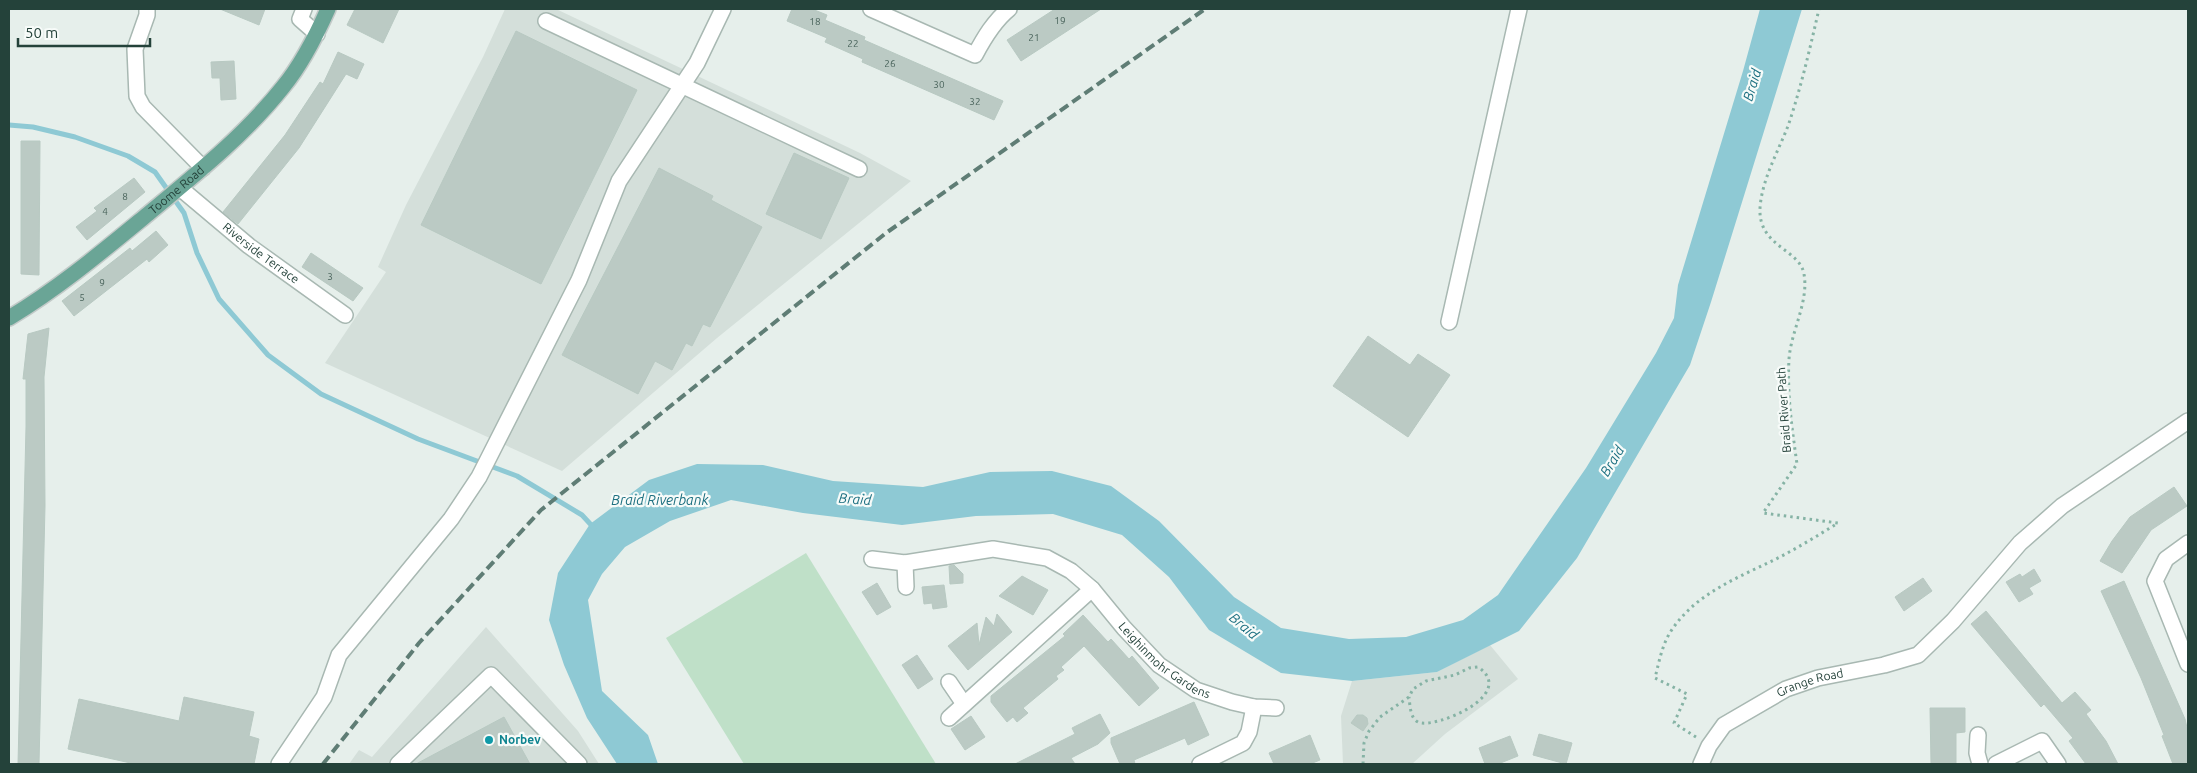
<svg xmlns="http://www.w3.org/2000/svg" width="2197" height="773" viewBox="0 0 2197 773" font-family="Ubuntu,sans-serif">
<rect width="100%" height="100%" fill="#e6efeb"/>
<path fill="#d4dfda" d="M 505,9 L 556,9 L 860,153 L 911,181 L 717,338 L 562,471 L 325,363 L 386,272 L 378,267 L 406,205 L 483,57 Z
M 486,627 L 578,731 L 599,764 L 349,764 L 359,750 L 372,757 Z
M 1490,645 L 1518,679 L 1445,734 L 1412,764 L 1343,764 L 1341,716 L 1352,681 L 1437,672 Z"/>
<path fill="#bfe0c8" d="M 806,553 L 936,764 L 744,764 L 666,638 Z"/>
<path fill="#8ec9d4" d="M 1760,9 L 1802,9 L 1711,302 L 1690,365 L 1577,558 L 1519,631 L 1437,672 L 1352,681 L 1281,673 L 1209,630 L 1169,577 L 1122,535 L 1053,514 L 976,516 L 902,525 L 803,513 L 731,500 L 670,521 L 625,547 L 602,574 L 588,600 L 602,691 L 648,735 L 658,764 L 617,764 L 587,718 L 564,665 L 549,620 L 558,573 L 590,524 L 649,480 L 697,464 L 763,465 L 833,481 L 923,487 L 990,472 L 1052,471 L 1111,486 L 1159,521 L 1234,597 L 1281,628 L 1349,639 L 1406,637 L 1463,620 L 1498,595 L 1586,468 L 1656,353 L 1674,318 L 1678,285 L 1743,71 Z"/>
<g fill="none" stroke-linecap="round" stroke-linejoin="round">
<path stroke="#8ec9d4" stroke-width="5" d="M 9,125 L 33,127 L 75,137 L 128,156 L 155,172 L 184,213 L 197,253 L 219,299 L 268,355 L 321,394 L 418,439 L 517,476 L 582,515 L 594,528"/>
</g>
<path fill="#bbcac4" stroke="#b8c9c2" d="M 220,9 L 265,9 L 259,25 Z
M 355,9 L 399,9 L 383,43 L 347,25 Z
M 792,9 L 812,9 L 827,15 L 825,20 L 865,37 L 864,40 L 1003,101 L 994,120 L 862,62 L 863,59 L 825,42 L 827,38 L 787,21 Z
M 1055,9 L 1101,9 L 1021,61 L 1007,40 Z
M 516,31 L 637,90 L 541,284 L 421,225 Z
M 338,52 L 364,64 L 357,79 L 346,74 L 299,148 L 238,224 L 223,212 L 285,135 L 320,82 L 323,84 Z
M 234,61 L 236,99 L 221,100 L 220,78 L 212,78 L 211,62 Z
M 21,141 L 40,141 L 39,275 L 21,274 Z
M 794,153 L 849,178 L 821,239 L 766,214 Z
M 659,168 L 713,196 L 711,200 L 762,227 L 710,327 L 703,324 L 692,346 L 686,343 L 672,370 L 655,361 L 638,394 L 562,355 Z
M 134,178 L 145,192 L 87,240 L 76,227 L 97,211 L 94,208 Z
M 156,231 L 168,245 L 149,262 L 147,259 L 74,316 L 62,301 L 130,248 L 132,251 Z
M 311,253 L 363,288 L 353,301 L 302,267 Z
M 49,328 L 44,377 L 45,506 L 39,764 L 18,764 L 26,427 L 26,379 L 23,379 L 28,334 Z
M 1368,336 L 1410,365 L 1418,354 L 1450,375 L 1408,437 L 1333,386 Z
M 2174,487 L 2187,506 L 2151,530 L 2122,573 L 2100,561 L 2112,541 L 2130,517 Z
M 954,565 L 963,574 L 963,583 L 950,584 L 949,566 Z
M 2034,569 L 2041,581 L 2029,588 L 2033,594 L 2019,602 L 2006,582 L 2020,574 L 2022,577 Z
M 1022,576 L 1048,590 L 1033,615 L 999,596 Z
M 1923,578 L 1932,591 L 1904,611 L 1895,597 Z
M 2124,581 L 2185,719 L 2188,732 L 2188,764 L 2173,764 L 2162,736 L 2164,735 L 2141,678 L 2101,591 Z
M 877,583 L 891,607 L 877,615 L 862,592 Z
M 944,585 L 947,607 L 933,609 L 932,603 L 924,604 L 922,587 Z
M 1986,611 L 2062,703 L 2075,692 L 2091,710 L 2086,714 L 2106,741 L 2118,764 L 2086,764 L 2069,741 L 2073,738 L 2044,704 L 2041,707 L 1971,624 Z
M 997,614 L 1012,632 L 968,670 L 948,646 L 977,623 L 979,645 L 986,617 L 994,626 Z
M 1083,615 L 1108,642 L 1111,639 L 1129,659 L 1132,656 L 1159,688 L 1139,706 L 1084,646 L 1061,667 L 1064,670 L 1056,676 L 1058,679 L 1023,708 L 1028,713 L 1017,722 L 1013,717 L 1007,722 L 991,702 L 991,696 L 1065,636 L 1063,634 Z
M 917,655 L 933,679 L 918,689 L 902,665 Z
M 184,697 L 254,712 L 249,736 L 259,739 L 254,764 L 135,764 L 68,749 L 79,699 L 179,721 Z
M 1194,702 L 1209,735 L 1188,745 L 1185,738 L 1134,760 L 1135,764 L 1120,764 L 1111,743 L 1111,738 Z
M 1930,708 L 1965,708 L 1965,732 L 1956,733 L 1956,764 L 1931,764 Z
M 1100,714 L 1110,733 L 1098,744 L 1071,758 L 1075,764 L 1015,764 L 1075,734 L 1072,728 Z
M 1357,715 L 1363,715 L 1367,718 L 1368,724 L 1363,731 L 1351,723 Z
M 971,716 L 985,737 L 965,750 L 951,729 Z
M 504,717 L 530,764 L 416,764 Z
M 1539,734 L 1572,743 L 1566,764 L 1533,755 Z
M 1310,735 L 1320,760 L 1310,764 L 1274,764 L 1269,753 Z
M 1510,736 L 1518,756 L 1498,764 L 1485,764 L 1479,748 Z"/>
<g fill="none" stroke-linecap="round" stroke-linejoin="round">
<defs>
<g id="minor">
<path d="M 147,9 L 147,15 L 135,49 L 137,96 L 143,107 L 203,168"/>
<path d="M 304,9 L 300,19 L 317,34"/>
<path d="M 871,9 L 975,55 C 984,38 994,21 1009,9"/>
<path d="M 546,21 L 859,169"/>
<path id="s1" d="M 180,188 L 249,246 L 345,315"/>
<path d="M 1449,322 L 1519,9"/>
<path d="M 2188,543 L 2166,559 L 2155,581 L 2188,664"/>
<path id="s2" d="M 872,559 L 905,563 L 993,549 L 1047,558 L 1071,571 L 1092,589 L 1124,628 L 1159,665 L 1196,690 L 1232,702 L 1254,707 L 1276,708"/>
<path d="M 905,563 L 906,587"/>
<path d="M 949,682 L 964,704"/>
<path d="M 949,718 L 1092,589"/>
<path d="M 1978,735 L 1977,753 L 1980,764"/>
<path d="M 279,764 L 324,697 L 339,655 L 451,519 L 479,477 L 579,280 L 619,181 L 697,63 L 723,9"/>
<path d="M 398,764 L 491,675 L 579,764"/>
<path d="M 1200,764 L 1243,743 L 1249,732 L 1254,707"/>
<path id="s3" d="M 1701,764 L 1709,746 L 1724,725 L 1786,689 L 1818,678 L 1884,665 L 1918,655 L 1953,621 L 2020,543 L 2062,506 L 2188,421"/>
<path d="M 1996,764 L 2042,741 L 2058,764"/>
</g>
<g id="major">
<path id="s4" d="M 9,318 C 59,288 103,251 148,214 C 195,175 245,135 283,87 C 302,64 316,36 328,9"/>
</g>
</defs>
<use href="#minor" stroke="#a8b8b2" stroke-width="18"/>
<use href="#major" stroke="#c2cac8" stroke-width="18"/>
<path stroke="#86b3a5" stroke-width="3" stroke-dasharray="2.5 4" stroke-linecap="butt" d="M 1696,737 L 1674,723 L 1687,694 L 1655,678 C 1659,662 1662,645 1671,631 C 1695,594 1737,578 1774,560 C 1796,549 1817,536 1838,523 L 1763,513 L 1797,464 C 1792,429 1787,394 1789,359 C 1791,331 1809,302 1804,274 C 1800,249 1758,247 1760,208 C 1762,179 1778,152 1788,126 C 1801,88 1810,48 1819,9
M 1363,764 L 1364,743 L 1369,731 L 1380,717 L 1409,697 L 1413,689 L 1426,681 L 1455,675 L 1469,668 L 1478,667 C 1519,695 1433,730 1418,722 C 1410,718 1410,705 1409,697"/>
<use href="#minor" stroke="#fff" stroke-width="15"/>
<use href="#major" stroke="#6aa596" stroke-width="15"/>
<path stroke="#5f7d75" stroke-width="4" stroke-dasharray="10 5" stroke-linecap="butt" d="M 323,764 L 419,643 L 541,510 L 886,233 L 1205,9"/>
</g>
<circle fill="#0f9aa8" stroke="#f7fbf9" stroke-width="2" cx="489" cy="740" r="5"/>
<g text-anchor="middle" stroke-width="4.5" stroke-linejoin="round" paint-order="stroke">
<g font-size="10" fill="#4a645c">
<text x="1060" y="24">19</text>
<text x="815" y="25">18</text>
<text x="1034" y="41">21</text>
<text x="853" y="47">22</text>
<text x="890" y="67">26</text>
<text x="939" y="88">30</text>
<text x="975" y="105">32</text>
<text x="125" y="200">8</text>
<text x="105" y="215">4</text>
<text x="330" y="280">3</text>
<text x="102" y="286">9</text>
<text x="82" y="301">5</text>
</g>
<g font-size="12" fill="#24423a" stroke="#f7fbf9">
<text dy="4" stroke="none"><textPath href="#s4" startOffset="211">Toome Road</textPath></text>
<text dy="4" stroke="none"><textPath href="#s1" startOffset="104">Riverside Terrace</textPath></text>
<text transform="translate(1784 410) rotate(-94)" y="4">Braid River Path</text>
<text dy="4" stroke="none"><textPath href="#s2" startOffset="335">Leighinmohr Gardens</textPath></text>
<text dy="4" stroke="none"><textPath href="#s3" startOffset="142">Grange Road</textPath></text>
</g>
<g font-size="12" font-weight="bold" fill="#0d838f" stroke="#f7fbf9" text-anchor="start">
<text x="499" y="744">Norbev</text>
</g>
<g font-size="14" font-style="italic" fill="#1c6f80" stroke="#f7fbf9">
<text transform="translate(1752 85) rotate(-73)" y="5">Braid</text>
<text transform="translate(1612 461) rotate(-59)" y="5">Braid</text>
<text transform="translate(855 499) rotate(4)" y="5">Braid</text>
<text x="660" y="505">Braid Riverbank</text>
<text transform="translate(1244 626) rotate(40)" y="5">Braid</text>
</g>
</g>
<rect width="2197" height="773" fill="none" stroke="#24423a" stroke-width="20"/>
<path d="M18 38v8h132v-8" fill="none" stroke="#24423a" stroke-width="2.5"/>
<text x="25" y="38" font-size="15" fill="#24423a" stroke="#f7fbf9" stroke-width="4" paint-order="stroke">50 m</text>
</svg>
